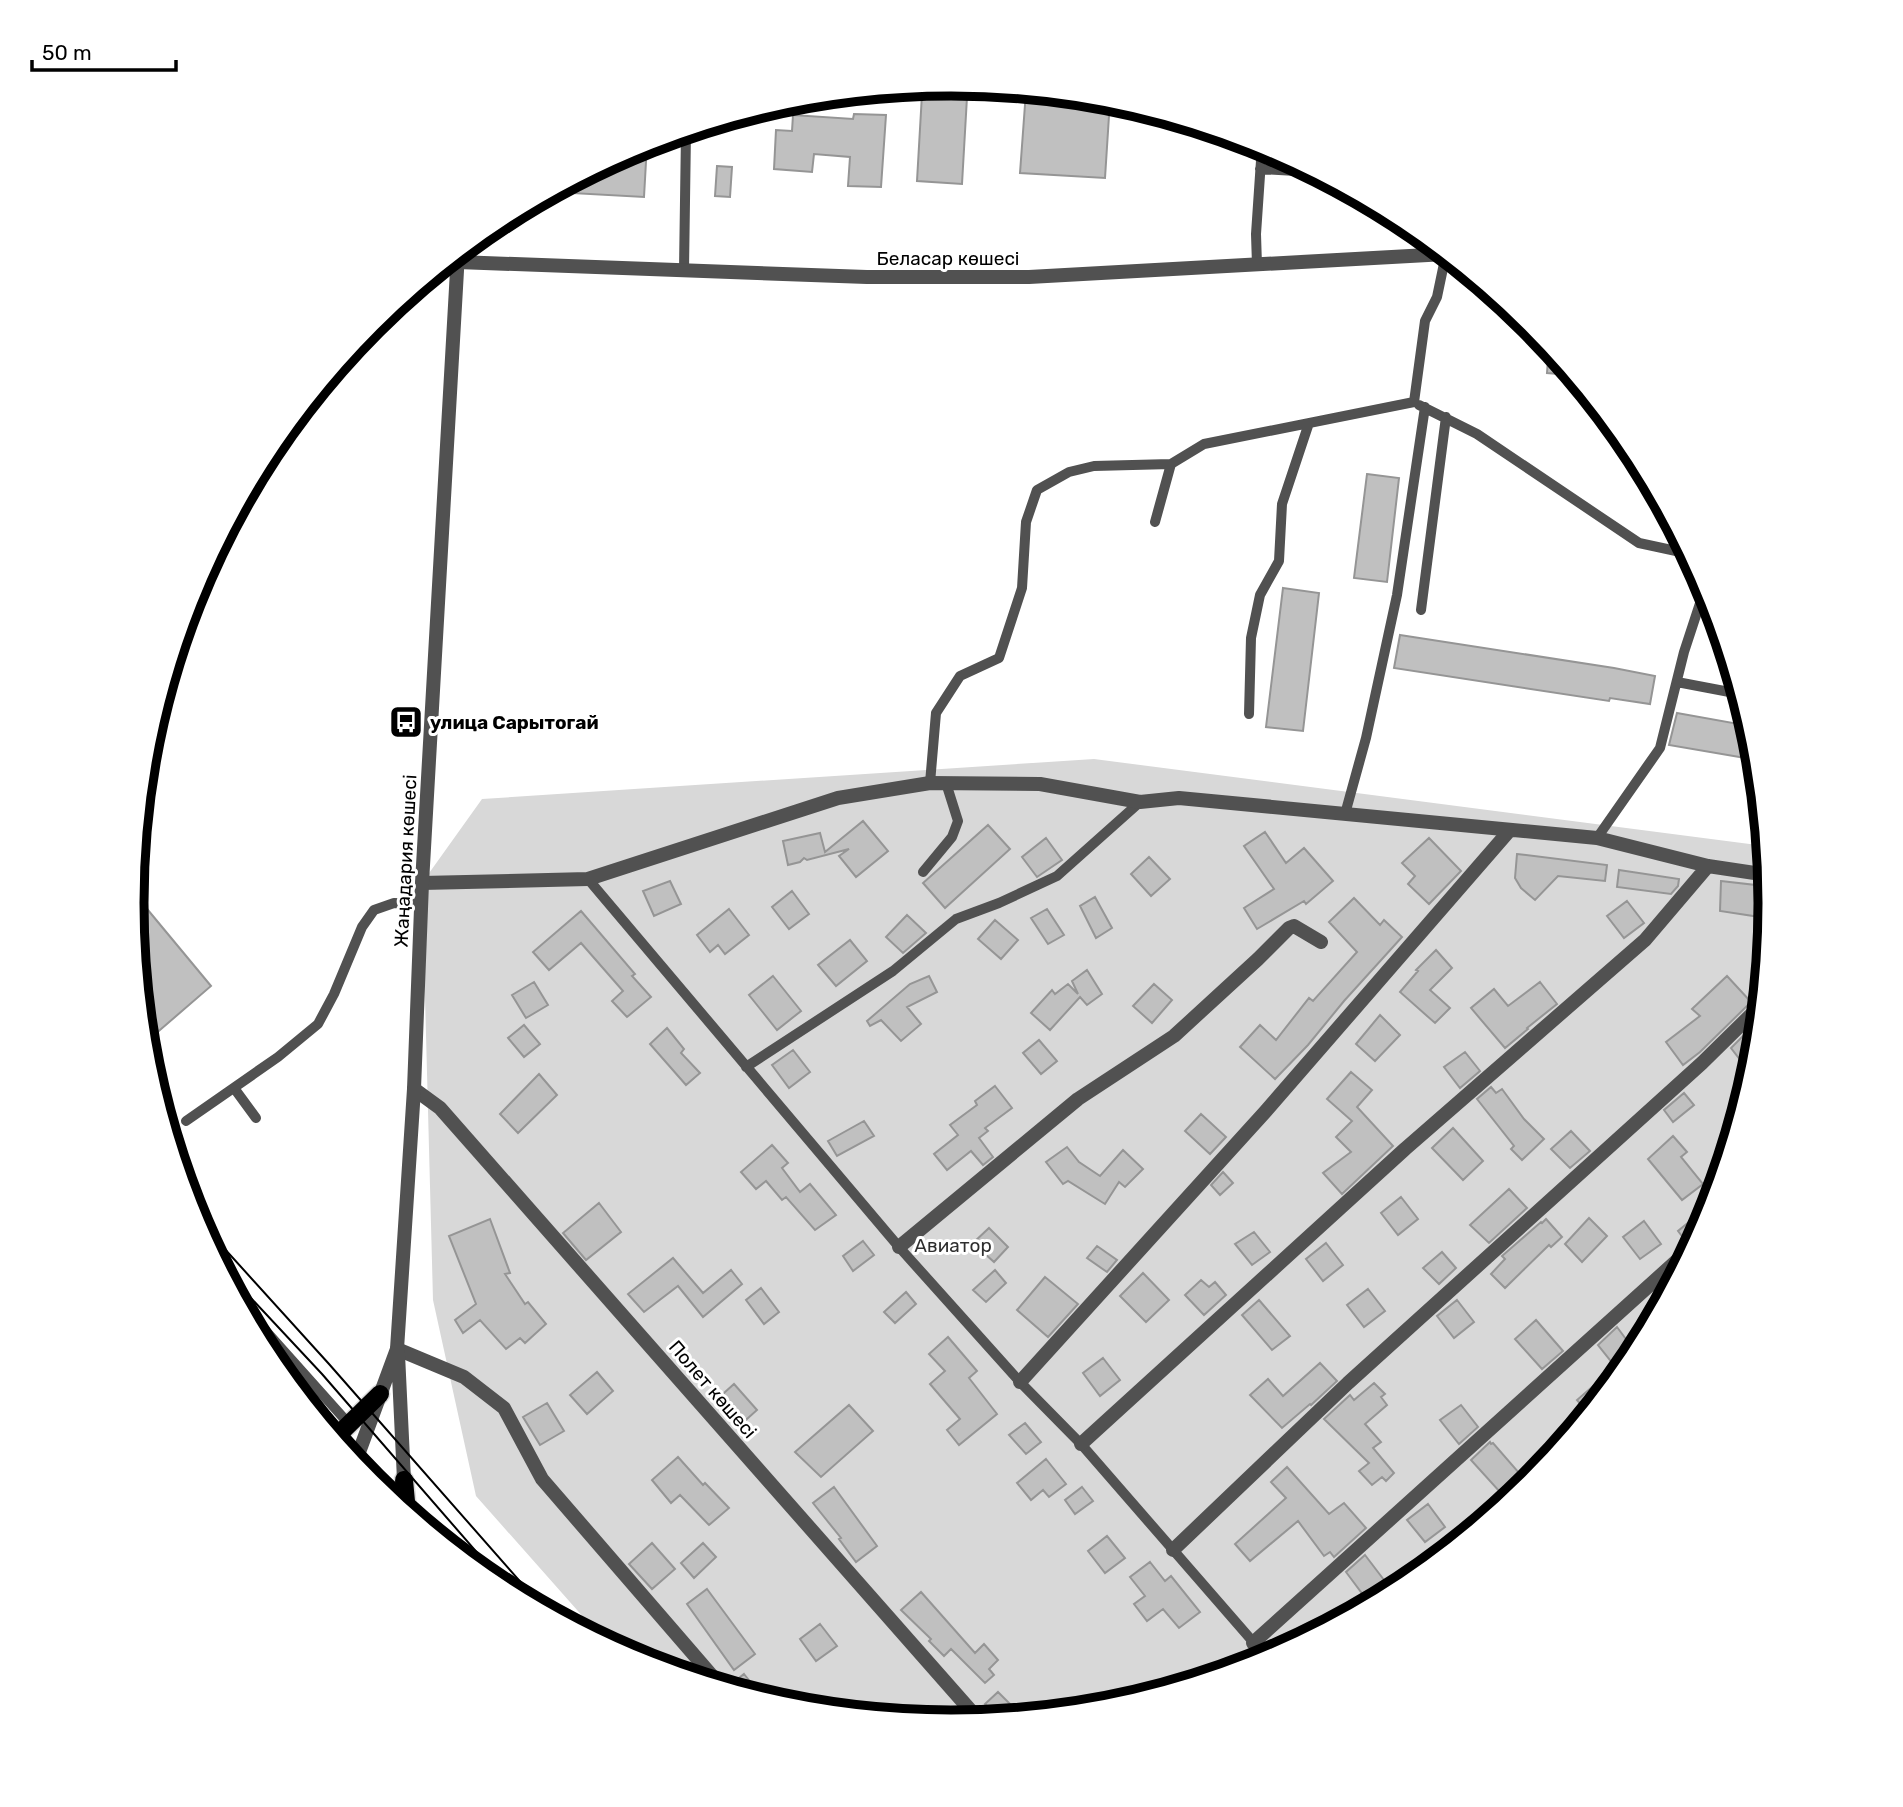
<svg xmlns="http://www.w3.org/2000/svg" width="1903" height="1807" viewBox="0 0 1903 1807" font-family="Rubik,sans-serif">
<rect width="100%" height="100%" fill="#fff"/>
<path fill="#d8d8d8" d="M 1094,759 L 1765,846 L 1771,904 L 1755,1064 L 1708,1217 L 1633,1359 L 1531,1483 L 1406,1585 L 1265,1661 L 1111,1707 L 951,1723 L 791,1707 L 638,1660 L 608,1645 L 476,1496 L 433,1300 L 422,883 L 482,799 Z
M 259,1338 L 338,1424 L 328,1429 L 270,1358 Z"/>
<path fill="#c0c0c0" stroke="#959595" stroke-width="2" d="M 1026,91 L 1110,100 L 1105,178 L 1020,173 Z
M 922,94 L 967,97 L 962,184 L 917,181 Z
M 854,114 L 886,115 L 881,187 L 848,186 L 850,157 L 814,154 L 812,172 L 774,169 L 776,130 L 792,131 L 793,115 L 853,119 Z
M 647,144 L 644,197 L 553,192 L 638,146 Z
M 717,166 L 732,167 L 730,197 L 715,196 Z
M 1549,346 L 1573,375 L 1547,373 Z
M 1367,474 L 1399,478 L 1387,582 L 1354,578 Z
M 1283,588 L 1319,593 L 1303,731 L 1266,727 Z
M 1400,635 L 1614,668 L 1655,676 L 1650,704 L 1610,698 L 1609,701 L 1394,668 Z
M 1677,713 L 1750,726 L 1755,744 L 1757,760 L 1669,745 Z
M 863,821 L 888,851 L 856,877 L 839,856 L 849,849 L 807,860 L 804,858 L 800,862 L 788,865 L 783,841 L 820,833 L 825,852 Z
M 988,825 L 1010,849 L 945,908 L 923,883 Z
M 1265,832 L 1286,863 L 1304,848 L 1333,881 L 1306,904 L 1304,901 L 1257,929 L 1244,908 L 1274,889 L 1244,846 Z
M 1046,838 L 1062,860 L 1037,877 L 1022,857 Z
M 1429,838 L 1461,871 L 1429,904 L 1408,884 L 1415,876 L 1402,863 Z
M 1517,854 L 1607,865 L 1605,881 L 1558,876 L 1535,900 L 1521,888 L 1515,878 Z
M 1149,857 L 1170,879 L 1151,896 L 1131,874 Z
M 1619,870 L 1679,879 L 1678,886 L 1671,894 L 1617,887 Z
M 670,881 L 681,904 L 654,916 L 643,891 Z
M 1721,881 L 1764,886 L 1760,917 L 1720,911 Z
M 792,891 L 809,914 L 789,929 L 772,907 Z
M 133,892 L 211,986 L 146,1042 L 132,903 Z
M 1095,897 L 1112,928 L 1096,938 L 1080,906 Z
M 1354,898 L 1380,925 L 1384,920 L 1402,937 L 1344,1001 L 1308,1045 L 1275,1079 L 1240,1047 L 1260,1025 L 1276,1040 L 1309,998 L 1313,1001 L 1357,952 L 1329,922 Z
M 1627,901 L 1644,923 L 1624,938 L 1607,916 Z
M 729,909 L 749,935 L 725,954 L 718,945 L 710,952 L 697,935 Z
M 1047,909 L 1064,935 L 1048,944 L 1031,918 Z
M 581,911 L 635,974 L 632,976 L 651,997 L 627,1017 L 612,1001 L 623,991 L 581,943 L 549,970 L 533,952 Z
M 907,915 L 926,933 L 903,953 L 886,937 Z
M 995,920 L 1018,940 L 1001,959 L 978,939 Z
M 850,940 L 867,961 L 836,986 L 818,965 Z
M 1436,950 L 1452,968 L 1430,990 L 1450,1008 L 1435,1023 L 1400,992 L 1418,971 L 1416,970 Z
M 1087,970 L 1102,994 L 1087,1005 L 1080,997 L 1050,1030 L 1031,1013 L 1052,990 L 1055,994 L 1068,984 L 1078,994 L 1072,981 Z
M 773,976 L 801,1011 L 777,1030 L 749,995 Z
M 929,976 L 937,992 L 907,1007 L 921,1024 L 901,1041 L 881,1020 L 870,1026 L 867,1021 L 910,984 Z
M 1727,976 L 1751,1002 L 1700,1052 L 1683,1065 L 1666,1042 L 1700,1016 L 1692,1009 Z
M 534,982 L 548,1005 L 526,1018 L 512,995 Z
M 1540,982 L 1557,1004 L 1527,1028 L 1528,1029 L 1505,1048 L 1471,1008 L 1494,989 L 1508,1006 Z
M 1154,984 L 1172,1000 L 1152,1023 L 1133,1006 Z
M 1380,1015 L 1400,1035 L 1375,1061 L 1356,1044 Z
M 524,1025 L 540,1044 L 524,1057 L 508,1038 Z
M 667,1028 L 684,1049 L 681,1053 L 700,1073 L 686,1085 L 650,1044 Z
M 1743,1036 L 1756,1052 L 1756,1057 L 1745,1066 L 1731,1048 Z
M 1039,1040 L 1057,1061 L 1041,1074 L 1023,1053 Z
M 793,1050 L 810,1072 L 789,1088 L 772,1065 Z
M 1465,1052 L 1480,1071 L 1460,1088 L 1444,1067 Z
M 1351,1072 L 1372,1090 L 1357,1107 L 1393,1146 L 1342,1194 L 1323,1173 L 1351,1152 L 1336,1137 L 1352,1121 L 1327,1099 Z
M 539,1074 L 557,1095 L 518,1133 L 500,1114 Z
M 995,1086 L 1012,1108 L 985,1128 L 988,1131 L 979,1138 L 993,1157 L 983,1165 L 971,1151 L 947,1170 L 934,1154 L 958,1135 L 950,1125 L 977,1105 L 975,1101 Z
M 1491,1087 L 1496,1093 L 1502,1089 L 1524,1119 L 1544,1139 L 1522,1160 L 1511,1149 L 1514,1146 L 1477,1099 Z
M 1684,1093 L 1694,1105 L 1673,1122 L 1664,1110 Z
M 1201,1114 L 1226,1137 L 1210,1154 L 1185,1131 Z
M 864,1121 L 874,1136 L 837,1156 L 828,1141 Z
M 1453,1128 L 1483,1161 L 1463,1180 L 1432,1148 Z
M 1571,1131 L 1590,1151 L 1570,1168 L 1551,1149 Z
M 1673,1136 L 1687,1152 L 1681,1157 L 1703,1184 L 1682,1200 L 1648,1159 Z
M 772,1145 L 788,1163 L 782,1168 L 800,1192 L 810,1184 L 836,1215 L 815,1230 L 786,1197 L 782,1200 L 766,1181 L 756,1189 L 741,1172 Z
M 1067,1147 L 1079,1162 L 1100,1176 L 1123,1150 L 1143,1169 L 1125,1187 L 1119,1182 L 1105,1204 L 1068,1181 L 1063,1184 L 1046,1162 Z
M 1223,1172 L 1233,1183 L 1220,1195 L 1211,1185 Z
M 1509,1189 L 1527,1208 L 1489,1243 L 1470,1225 Z
M 1401,1197 L 1418,1219 L 1398,1235 L 1381,1213 Z
M 599,1203 L 621,1232 L 586,1260 L 563,1233 Z
M 1695,1217 L 1704,1226 L 1697,1239 L 1691,1238 L 1685,1240 L 1678,1231 Z
M 1589,1218 L 1607,1236 L 1582,1262 L 1565,1244 Z
M 490,1219 L 510,1273 L 505,1274 L 525,1304 L 528,1302 L 546,1324 L 525,1343 L 520,1338 L 506,1349 L 480,1320 L 463,1333 L 455,1320 L 476,1304 L 449,1236 Z
M 1546,1219 L 1562,1237 L 1551,1247 L 1549,1245 L 1505,1288 L 1491,1274 L 1505,1259 L 1502,1256 L 1541,1222 L 1542,1223 Z
M 1644,1221 L 1661,1244 L 1640,1259 L 1623,1237 Z
M 989,1228 L 1008,1247 L 994,1262 L 973,1243 Z
M 1254,1232 L 1270,1252 L 1252,1265 L 1235,1244 Z
M 863,1241 L 874,1255 L 853,1271 L 843,1256 Z
M 1326,1243 L 1343,1265 L 1323,1281 L 1306,1259 Z
M 1097,1246 L 1117,1260 L 1107,1272 L 1087,1258 Z
M 1442,1252 L 1456,1268 L 1439,1284 L 1423,1268 Z
M 673,1258 L 703,1293 L 731,1270 L 742,1284 L 703,1317 L 678,1286 L 644,1312 L 628,1294 Z
M 995,1270 L 1006,1283 L 986,1302 L 973,1290 Z
M 1143,1273 L 1169,1300 L 1146,1322 L 1120,1296 Z
M 1045,1277 L 1078,1304 L 1048,1337 L 1017,1310 Z
M 1201,1280 L 1209,1287 L 1215,1282 L 1226,1295 L 1204,1315 L 1185,1295 Z
M 761,1288 L 779,1312 L 764,1324 L 746,1300 Z
M 1368,1289 L 1385,1311 L 1364,1327 L 1347,1305 Z
M 906,1292 L 916,1304 L 895,1323 L 884,1312 Z
M 1259,1300 L 1290,1336 L 1272,1350 L 1242,1315 Z
M 1457,1300 L 1474,1322 L 1454,1338 L 1437,1316 Z
M 1536,1320 L 1563,1351 L 1542,1369 L 1515,1339 Z
M 1617,1327 L 1634,1350 L 1614,1365 L 1598,1345 Z
M 948,1337 L 977,1371 L 969,1378 L 997,1414 L 959,1445 L 947,1430 L 960,1419 L 930,1384 L 945,1371 L 929,1354 Z
M 1103,1358 L 1120,1380 L 1100,1396 L 1083,1373 Z
M 1320,1363 L 1337,1381 L 1311,1405 L 1310,1404 L 1282,1428 L 1250,1395 L 1268,1379 L 1283,1396 Z
M 1616,1366 L 1622,1372 L 1588,1413 L 1577,1400 Z
M 597,1372 L 613,1391 L 587,1414 L 570,1395 Z
M 1374,1383 L 1385,1394 L 1381,1397 L 1387,1405 L 1365,1424 L 1381,1442 L 1373,1448 L 1394,1473 L 1386,1481 L 1382,1477 L 1372,1485 L 1359,1471 L 1369,1463 L 1324,1419 L 1350,1395 L 1354,1400 Z
M 734,1384 L 757,1410 L 738,1427 L 715,1401 Z
M 547,1403 L 564,1431 L 540,1445 L 523,1417 Z
M 849,1405 L 873,1431 L 821,1477 L 795,1452 Z
M 1461,1405 L 1478,1427 L 1459,1444 L 1440,1420 Z
M 1025,1423 L 1041,1442 L 1026,1454 L 1009,1435 Z
M 1490,1442 L 1491,1444 L 1493,1443 L 1520,1474 L 1499,1491 L 1471,1460 Z
M 678,1457 L 703,1485 L 705,1483 L 729,1508 L 709,1525 L 680,1495 L 671,1503 L 652,1480 Z
M 1046,1459 L 1066,1484 L 1049,1497 L 1043,1490 L 1031,1500 L 1017,1483 Z
M 1287,1467 L 1329,1514 L 1344,1503 L 1366,1528 L 1334,1557 L 1330,1552 L 1324,1556 L 1298,1521 L 1250,1561 L 1235,1544 L 1286,1498 L 1271,1482 Z
M 834,1487 L 877,1546 L 856,1562 L 839,1539 L 841,1538 L 813,1503 Z
M 1082,1487 L 1093,1501 L 1075,1514 L 1065,1500 Z
M 1428,1504 L 1445,1527 L 1425,1542 L 1407,1520 Z
M 1107,1536 L 1125,1558 L 1105,1573 L 1088,1551 Z
M 652,1543 L 675,1569 L 652,1589 L 629,1564 Z
M 703,1543 L 716,1557 L 694,1578 L 681,1563 Z
M 1365,1555 L 1384,1580 L 1364,1596 L 1346,1572 Z
M 1150,1562 L 1165,1581 L 1171,1576 L 1200,1612 L 1179,1628 L 1163,1609 L 1147,1621 L 1134,1604 L 1145,1596 L 1130,1577 Z
M 707,1589 L 755,1654 L 734,1670 L 687,1604 Z
M 921,1592 L 975,1653 L 984,1644 L 998,1660 L 989,1669 L 994,1675 L 985,1683 L 951,1649 L 944,1656 L 929,1641 L 931,1639 L 901,1610 Z
M 820,1624 L 837,1646 L 816,1661 L 800,1639 Z
M 744,1674 L 764,1699 L 729,1688 L 729,1686 Z
M 998,1692 L 1010,1704 L 997,1716 L 985,1704 Z"/>
<g fill="none" stroke-linecap="round" stroke-linejoin="round">
<defs>
<path id="primary" d="M 335,1438 L 380,1394
M 404,1480 L 407,1512"/>
</defs>
<use href="#primary" stroke="#dbdbdb" stroke-width="21"/>
<path stroke="#515151" stroke-width="10" d="M 1260,169 L 1313,172
M 1257,265 L 1256,234 L 1262,146
M 684,270 L 686,132
M 1419,405 L 1477,434 L 1639,543 L 1690,554
M 1155,522 L 1171,464 L 1204,444 L 1414,402 L 1425,321 L 1437,297 L 1446,254
M 1421,610 L 1446,417
M 1677,682 L 1740,694
M 1249,714 L 1251,638 L 1260,595 L 1279,561 L 1282,504 L 1309,423
M 930,783 L 936,713 L 960,676 L 999,658 L 1022,588 L 1026,522 L 1037,490 L 1069,472 L 1094,466 L 1171,464
M 1345,814 L 1366,738 L 1397,595 L 1425,407
M 1597,838 L 1660,748 L 1684,652 L 1706,585
M 923,872 L 952,837 L 958,821 L 946,783
M 588,879 L 899,1247 L 1020,1382 L 1081,1444 L 1268,1659
M 746,1067 L 893,971 L 956,919 L 999,903 L 1057,876 L 1140,802
M 234,1088 L 256,1118
M 186,1121 L 278,1057 L 318,1024 L 334,994 L 362,927 L 374,910 L 394,903 L 421,904
M 239,1301 L 349,1424"/>
<path stroke="#515151" stroke-width="14" d="M 422,883 L 588,879 L 838,798 L 930,783 L 1040,784 L 1140,802 L 1179,798 L 1597,838 L 1708,866 L 1768,875
M 414,1089 L 440,1108 L 979,1720
M 899,1247 L 1078,1099 L 1174,1036 L 1258,959 L 1289,928 L 1294,926 L 1321,942
M 397,1349 L 464,1377 L 504,1408 L 542,1479 L 720,1685
M 1020,1382 L 1265,1112 L 1510,830
M 1081,1444 L 1405,1149 L 1645,940 L 1708,866
M 1173,1550 L 1348,1383 L 1702,1063 L 1761,1005
M 1253,1643 L 1692,1247"/>
<path stroke="#515151" stroke-width="14" d="M 458,262 L 867,277 L 1029,277 L 1446,254
M 355,1463 L 397,1349 L 414,1089 L 422,883 L 458,253
M 396,1502 L 404,1480 L 398,1354"/>
<use href="#primary" stroke="#000" stroke-width="18"/>
<path stroke="#000" stroke-width="2" d="M 194,1215 L 329,1364 L 546,1611
M 220,1265 L 322,1374 L 513,1594"/>
</g>
<defs>
<symbol id="bus-square" viewBox="-11 -11 22 22"><rect x="-9" y="-9" width="18" height="18" rx="4" fill="#000" stroke="#fff"/><path d="M-5-6H5V4H4V6H2V4H-2V6H-4V4H-5ZM-3.5-4V0h7V-4ZM-3.5 1.2v1.5H-2V1.2ZM2 1.2v1.5H3.5V1.2Z" fill="#fff"/></symbol>
</defs>
<g fill-rule="evenodd">
<use href="#bus-square" x="387" y="703" width="38" height="38"/>
</g>
<g text-anchor="middle" stroke-width="6" stroke-linejoin="round" paint-order="stroke">
<g font-size="19" fill="#000" stroke="#fff">
<text x="948" y="265">Беласар көшесі</text>
<text transform="translate(405 861) rotate(-87)" y="7">Жаңадария көшесі</text>
<text transform="translate(713 1389) rotate(49)" y="7">Полет көшесі</text>
</g>
<g font-size="19" font-weight="bold" fill="#000" stroke="#fff" text-anchor="start">
<text x="430" y="729">улица Сарытогай</text>
</g>
<g font-size="19" fill="#2f2f2f" stroke="#fff">
<text x="953" y="1252">Авиатор</text>
</g>
</g>
<path d="M0 0H1903V1807H0ZM144 903a807 807 0 1 1 1614 0a807 807 0 1 1-1614 0Z" fill="#fff" fill-rule="evenodd"/>
<path fill="none" stroke="#000" stroke-width="9" d="M144 903a807 807 0 1 1 1614 0a807 807 0 1 1-1614 0Z"/>
<path d="M32 60v10h144v-10" fill="none" stroke="#000000" stroke-width="3.5"/>
<text x="42" y="60" font-size="21" fill="#000000" stroke="#ffffff" stroke-width="5" paint-order="stroke">50 m</text>
</svg>
